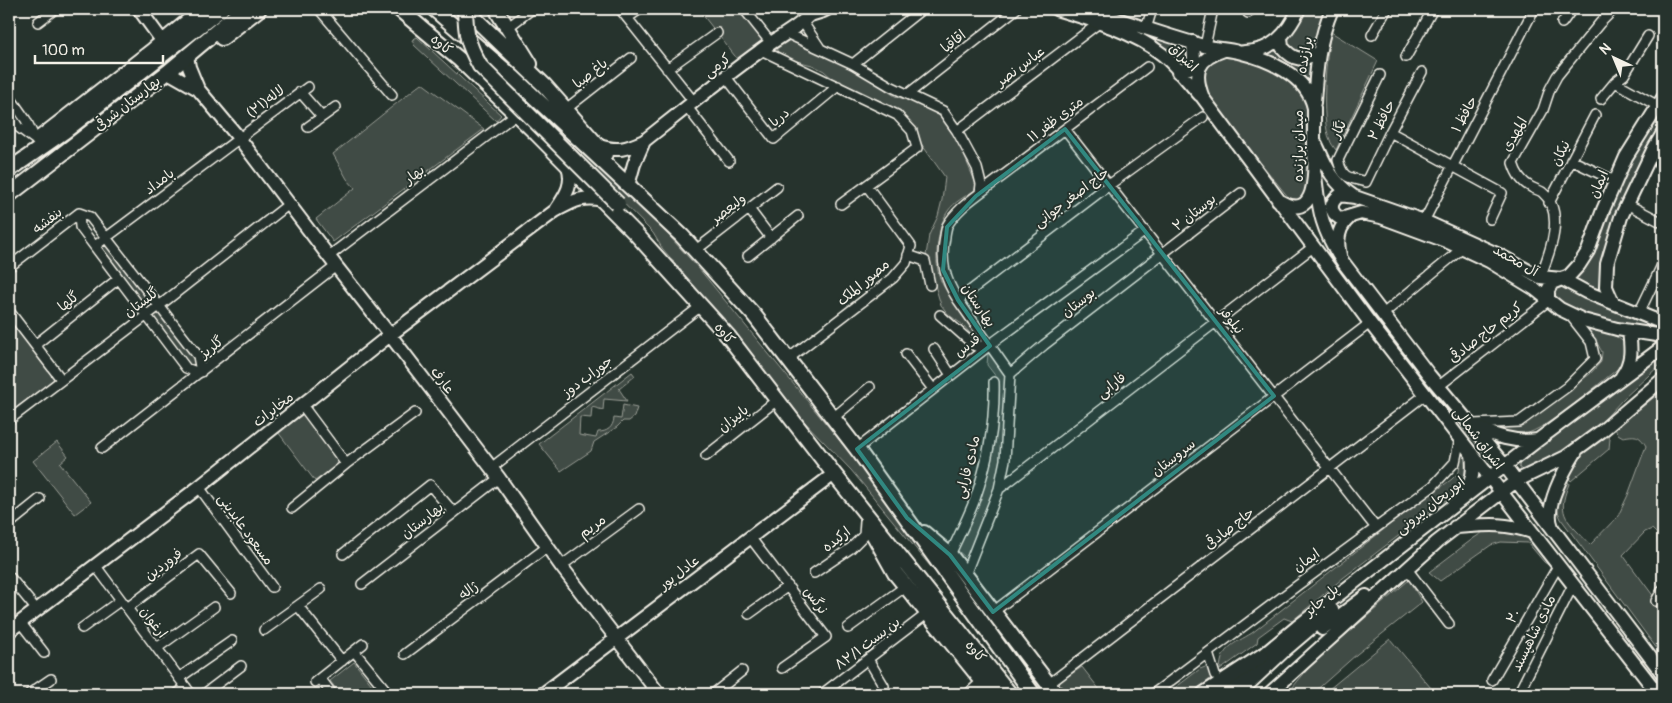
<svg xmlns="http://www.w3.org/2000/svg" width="1672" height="703" viewBox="0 0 1672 703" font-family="Pangolin,'Playpen Sans Arabic',sans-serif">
<rect width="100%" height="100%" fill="#26332d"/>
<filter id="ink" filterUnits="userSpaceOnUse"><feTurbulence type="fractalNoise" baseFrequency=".02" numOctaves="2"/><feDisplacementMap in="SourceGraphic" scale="10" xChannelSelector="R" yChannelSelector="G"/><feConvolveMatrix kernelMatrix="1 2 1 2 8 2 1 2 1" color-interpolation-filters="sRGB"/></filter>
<g filter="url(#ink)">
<path fill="#414b45" stroke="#9a9e96" d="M 698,9 L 740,9 L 764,41 L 738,60 Z
M 1303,9 L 1328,9 L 1313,47 L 1307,54 L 1300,55 L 1286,44 L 1288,37 Z
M 1129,31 L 1184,46 L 1190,51 L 1187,63 L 1180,63 Z
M 1331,32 L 1378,61 L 1336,150 C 1334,147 1331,144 1330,140 C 1320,119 1326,56 1331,32 Z
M 417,37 L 501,115 L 496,121 L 414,45 L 412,40 Z
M 786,40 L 794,41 L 803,47 L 815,50 L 856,70 L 895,96 L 925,106 L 941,117 L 956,136 L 976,184 L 975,190 C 966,196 954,202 948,211 C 938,225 934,259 939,275 C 942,287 951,297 959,307 C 968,318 975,330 983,342 L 980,345 L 963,325 L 949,315 L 941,305 L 926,256 L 929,235 L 938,216 L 942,200 L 945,177 L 920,142 L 915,131 L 905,117 L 885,103 L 835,81 L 824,71 L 812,65 L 789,59 L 778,53 L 776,47 Z
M 1278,45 L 1289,61 L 1303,66 L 1312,61 L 1309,81 L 1302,74 L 1262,54 Z
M 1230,55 L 1266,67 L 1294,83 L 1308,104 L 1311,174 L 1308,192 L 1300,200 L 1289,198 L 1213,104 L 1204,82 L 1203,70 L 1218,56 Z
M 422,83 L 484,129 L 333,242 L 316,219 L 355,188 L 347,179 L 333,154 Z
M 512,90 L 571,142 L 662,228 L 700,270 L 854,458 L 935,572 L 851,470 L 799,416 L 733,331 L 662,248 L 653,233 Z
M 1663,105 L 1663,128 L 1623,207 L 1605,293 L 1572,280 L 1631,160 Z
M 106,243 L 153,304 L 146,309 L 99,248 Z
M 1563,284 L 1658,325 L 1663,330 L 1602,322 L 1551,299 L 1552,292 L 1557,285 Z
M 158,312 L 195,357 L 196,366 L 188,364 L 152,317 Z
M 9,320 L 54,379 L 9,413 Z
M 1585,327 C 1611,333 1645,341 1615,371 C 1593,388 1543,434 1517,436 C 1506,436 1497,431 1488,426 C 1501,428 1512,427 1525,422 L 1590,374 L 1601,362 L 1602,352 L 1596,341 Z
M 1663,350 L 1663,360 L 1661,364 L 1623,399 L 1600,424 L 1573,447 L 1528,470 L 1522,471 L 1519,467 L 1520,462 Z
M 988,353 L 1008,375 L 1002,457 L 996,488 L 967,559 L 957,550 L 994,430 L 999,397 L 997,378 L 987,365 Z
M 632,372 L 635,376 L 619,389 L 627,401 L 604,399 L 603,410 L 592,407 L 591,418 L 580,417 L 579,435 L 596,438 L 598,432 C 607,432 613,428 614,418 L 621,419 L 623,405 L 637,408 L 634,417 L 629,421 L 623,421 L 617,427 L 594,442 L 591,451 L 561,471 L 539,444 Z
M 1663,390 L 1663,519 L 1657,534 L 1652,529 L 1645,532 L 1623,555 L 1663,609 L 1663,657 L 1561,519 C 1553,502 1558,495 1567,480 L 1569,484 C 1555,517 1569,521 1590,545 L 1618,516 L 1628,495 L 1646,446 C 1639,434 1635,435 1623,437 L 1618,434 L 1615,429 Z
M 305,413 L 341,462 L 315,481 L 278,432 Z
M 1604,435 L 1610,438 L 1609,449 L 1571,481 L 1567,476 L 1580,455 Z
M 57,442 L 68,456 L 60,463 L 91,502 L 75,514 L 33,461 Z
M 1462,447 C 1475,465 1467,477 1455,493 L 1343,578 L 1292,621 L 1284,618 L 1258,637 L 1257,643 L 1220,670 C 1221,647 1234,644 1252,633 L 1392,523 L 1452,479 L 1459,472 Z
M 1488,529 L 1507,531 L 1533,538 L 1553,568 L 1544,562 L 1528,543 L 1501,542 L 1491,545 L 1440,581 L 1429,572 L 1474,538 Z
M 1409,580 L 1422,602 L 1357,654 L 1312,694 L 1287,694 L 1312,664 Z
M 1390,639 L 1436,694 L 1323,694 Z
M 354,662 L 379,694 L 340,694 L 330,681 Z
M 1208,666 L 1212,672 L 1211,678 L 1193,694 L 1167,694 L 1200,669 Z
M 1082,667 L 1103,694 L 1060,694 L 1054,685 Z"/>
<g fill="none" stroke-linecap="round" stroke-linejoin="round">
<defs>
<path id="street" d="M 319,9 L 392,95
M 620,9 L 694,102
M 744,9 L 771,43
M 1248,13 L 1250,9
M 627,18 L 640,9
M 802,21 L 820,48
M 38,22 L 55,9
M 1562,23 L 1572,9
M 507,28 L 532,9
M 1146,29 L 1152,9
M 786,33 L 853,64 L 890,86 L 943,111 L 957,131 L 977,168 L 981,184 L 980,193 C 968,202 955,212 947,226 C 946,230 945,234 945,237 C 940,261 945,280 958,300 L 1010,374 L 1005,460 L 999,489
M 1372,35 L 1387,9
M 1205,46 L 1213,9
M 761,50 L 897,115 L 912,131 L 917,148 L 841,204
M 1406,57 L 1433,9
M 853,64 L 922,9
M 667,69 L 717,33
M 1380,75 L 1338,160 C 1343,179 1348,177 1366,182 L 1390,132 L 1422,72
M 726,77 L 774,139 L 838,86
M 1615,82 L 1658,106
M 300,92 L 322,117
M 908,94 L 1016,9
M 9,96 L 26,120 L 36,141
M 1601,99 L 1615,82 L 1624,75 L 1648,36
M 687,107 L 729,161
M 566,109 L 631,58
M 9,113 L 18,127 L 34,139
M 308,127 L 336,107
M 1065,129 L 1376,528
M 957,131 L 1099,23
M 1390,132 L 1502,193 L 1490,219
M 1571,160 L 1615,181
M 980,193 L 1147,67
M 1549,203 L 1595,115
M 1627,204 L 1663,223
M 749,209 L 771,238
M 79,213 L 80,227 L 186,368 L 199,373
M 79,213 L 90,217 L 198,356 L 201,372
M 1422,225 L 1534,9
M 95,246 L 308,87
M 696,250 L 777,187
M 908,255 L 925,261 L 930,285
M 329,256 L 516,114
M 748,256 L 798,216
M 9,267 L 79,213
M 1540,277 C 1550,253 1566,212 1542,192 C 1539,190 1534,189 1531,187 C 1521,182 1516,173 1513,163 L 1543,110 L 1550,89 L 1557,76 L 1600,23 L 1614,9
M 958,300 L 1109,185 L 1203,117
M 9,311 L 61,379
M 1639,313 L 1663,263
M 1383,314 L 1465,246
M 940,315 L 975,346 L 989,346
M 35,345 L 118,279
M 934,349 L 951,375
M 906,354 L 933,389
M 788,359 L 893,278 L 906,263 L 911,246 L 867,186
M 1010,374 L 1044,345 L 1241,193
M 1439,386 L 1548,301
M 302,405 L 346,464
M 833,418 L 870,387
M 9,420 L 159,306 L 289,204
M 1473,424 L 1519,422 L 1567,387 L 1595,359 L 1591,342 L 1570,315
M 102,448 L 336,266
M 857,449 L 995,341 L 1145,231
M 706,456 L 777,400
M 491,468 L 701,306
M 199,487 L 272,587
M 292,508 L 346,464 L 415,413
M 9,524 L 40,499
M 1663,531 L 1663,541
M 750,537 L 826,637 L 782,668
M 343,554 L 430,485 L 454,513
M 950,555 C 958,537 968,518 975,499 C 988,462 995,421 994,382
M 95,565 L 191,694
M 561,566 L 639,509
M 1407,569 L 1449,624
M 814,573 L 851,548 L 864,535 L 865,521
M 965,575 L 999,489 L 1313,247
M 9,576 L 36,609
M 362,584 L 499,478
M 1656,601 L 1663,589
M 298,606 L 342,661
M 127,608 L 199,554 L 231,593
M 993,612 L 1370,323
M 749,614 L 788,586
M 20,622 L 44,653
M 82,628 L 121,600
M 848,628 L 906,586
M 264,630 L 321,589
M 157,648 L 214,607
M 354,651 L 389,694
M 1208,653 L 1215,675
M 405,654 L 547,547
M 868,659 L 884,686
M 179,678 L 232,641
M 320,678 L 332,694
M 1492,680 L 1558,566
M 315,682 L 363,644
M 1049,684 L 1426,394
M 29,694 L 51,679
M 177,694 L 186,687
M 204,694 L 241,666
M 713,694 L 742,671
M 822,694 L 928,613
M 968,694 L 982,681
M 1153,694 L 1298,585 L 1433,486 L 1455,462 L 1460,438
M 1518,694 L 1573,585"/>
<path id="secondary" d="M 139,9 L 163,42
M 1056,9 C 1090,19 1135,32 1163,55 C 1177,66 1188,82 1200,95
M 1083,9 C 1124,20 1163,35 1204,46 C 1215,49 1227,49 1238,52 C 1267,59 1307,75 1314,108 C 1314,121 1314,135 1314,148 C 1315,171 1318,225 1278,200
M 810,15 L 823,11 L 827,9
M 1281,37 L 1282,47 C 1295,62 1302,61 1319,52
M 1224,50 C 1197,59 1193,72 1203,98 L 1370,323 L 1658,694
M 1244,52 C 1272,52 1288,33 1299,9
M 187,56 L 189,67 L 198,89 L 239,138 L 336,266 L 390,335 L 499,478 L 561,566 L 659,694
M 168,72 L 198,89
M 1178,72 L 1189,68 L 1194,60 L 1193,42
M 1314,103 C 1316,70 1319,39 1332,9
M 644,141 C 682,111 720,80 760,51 C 776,38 803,26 814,9
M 1316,144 C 1326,166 1332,182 1353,196
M 599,146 C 618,152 626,149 644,141 L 634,164 L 629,182
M 1315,175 C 1319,213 1322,230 1343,262 L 1429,375 L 1505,466 L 1663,674
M 556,210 C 566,195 574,184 568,166
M 1340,255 C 1336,240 1338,227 1350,217
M 1548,301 L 1548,290 L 1552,283 L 1569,276 L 1579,265 L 1588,251 L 1603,210 L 1626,157 L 1663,98
M 1613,303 L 1606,287 L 1607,264 L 1621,217 L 1653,150 L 1663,133
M 1663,323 L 1586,292 L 1562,279 L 1540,277 L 1499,255 L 1424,221 L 1355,197 L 1340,195 C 1329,203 1329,212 1341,219 L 1361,213 L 1381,217 L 1446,241 L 1489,261 L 1535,289 L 1560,309 L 1583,320 L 1617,329 L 1663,336
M 1622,376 C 1633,360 1631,348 1629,331
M 1474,426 C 1495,436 1514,443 1538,440
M 1464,494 C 1473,481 1474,470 1472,454
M 1455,527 C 1486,525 1502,522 1532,532
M 1552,527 C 1543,507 1565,469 1576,451
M 1322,629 L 1366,596
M 9,631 L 199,487 L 390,335 L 555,211 C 572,202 582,195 602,200
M 543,694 L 834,474
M 1222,694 L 1262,656 L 1297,627 L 1538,440 L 1663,347
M 1238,694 L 1284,651 L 1332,610
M 1269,694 L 1437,542 L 1516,481 L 1566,457 L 1603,430 L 1663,379"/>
<path id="primary" d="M 399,9 L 460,60 L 537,134 L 636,234 L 728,336 L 834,474 L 1010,694
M 434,9 L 514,78 L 682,236 L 754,315 L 860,453 L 1033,694
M 465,9 L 544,85 L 605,154
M 497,9 L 499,14 L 530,64
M 222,38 L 259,9
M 40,138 L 153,50 L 203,9
M 9,170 L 65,131 L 221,9
M 9,195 L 168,72 L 243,9
M 871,530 L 895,573 L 993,694
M 924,533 L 950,555 L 1056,694
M 1204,694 L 1262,656"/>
</defs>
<use href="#street" stroke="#f4f1e8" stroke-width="12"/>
<use href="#secondary" stroke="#f4f1e8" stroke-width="16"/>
<use href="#primary" stroke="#f4f1e8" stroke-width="18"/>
<use href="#street" stroke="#26332d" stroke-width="9"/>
<use href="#secondary" stroke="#26332d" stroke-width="12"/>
<use href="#primary" stroke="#26332d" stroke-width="14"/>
<defs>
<path id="primary-bridge" d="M 465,9 C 466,35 467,43 480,66 L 618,204"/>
</defs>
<use href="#primary-bridge" stroke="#f4f1e8" stroke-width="18" stroke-linecap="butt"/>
<use href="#primary-bridge" stroke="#26332d" stroke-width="14"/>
</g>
</g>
<path fill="#318880" fill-opacity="0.2" stroke="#318880" stroke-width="4" stroke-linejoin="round" d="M 1065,129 L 1274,396 L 993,612 L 950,555 L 907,518 L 857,449 L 990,346 L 958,300 L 943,270 L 947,227 L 976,196 Z"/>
<g text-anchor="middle" stroke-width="4" stroke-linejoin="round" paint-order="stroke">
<g font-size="14" fill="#f4f1e8" stroke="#26332d">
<text transform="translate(953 41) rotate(-38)" y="5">اقاقیا</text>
<text transform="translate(442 44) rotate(40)" y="5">کاوه</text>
<text transform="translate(1304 55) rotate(-80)" y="5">برازنده</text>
<text transform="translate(1184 57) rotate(45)" y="5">اشراق</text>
<text transform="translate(717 65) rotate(-38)" y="5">کرمی</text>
<text transform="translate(1020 66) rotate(-37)" y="5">عباس نصر</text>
<text transform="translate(590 73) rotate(-38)" y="5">باغ صبا</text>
<text transform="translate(265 101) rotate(-37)" y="5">لاله(۲۱)</text>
<text transform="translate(127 103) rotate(-38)" y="5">بهارستان شرقی</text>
<text transform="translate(1464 114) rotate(-62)" y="5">حافظ ۱</text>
<text transform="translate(779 117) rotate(-39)" y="5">دریا</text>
<text transform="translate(1055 119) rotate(-37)" y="5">۱۱ متری ظفر</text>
<text transform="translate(1381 120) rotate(-63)" y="5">حافظ ۲</text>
<text transform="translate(1338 129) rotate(-64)" y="5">نگار</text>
<text transform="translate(1514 134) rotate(-60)" y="5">المهدی</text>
<text transform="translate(1298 146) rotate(-90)" y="5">میدان برازنده</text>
<text transform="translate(1560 153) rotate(-63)" y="5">نیکان</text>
<text transform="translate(414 174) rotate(-37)" y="5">بهار</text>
<text transform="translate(159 181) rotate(-37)" y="5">بامداد</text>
<text transform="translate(1598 184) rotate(-67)" y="5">ایمان</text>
<text transform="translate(1071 197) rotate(-37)" y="5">حاج اصغر جوانی</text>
<text transform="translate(728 208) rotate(-38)" y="5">ولیعصر</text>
<text transform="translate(1194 212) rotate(-38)" y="5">بوستان ۲</text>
<text transform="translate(47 220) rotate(-38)" y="5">بنفشه</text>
<text transform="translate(1516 260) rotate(30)" y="5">آل محمد</text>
<text transform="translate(863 282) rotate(-40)" y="5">مصور الملک</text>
<text transform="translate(68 301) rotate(-39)" y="5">گلها</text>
<text transform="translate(141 302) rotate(-37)" y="5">گلستان</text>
<text transform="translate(1078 302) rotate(-38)" y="5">بوستان</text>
<text transform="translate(979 305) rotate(56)" y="5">بهارستان</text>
<text transform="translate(1232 320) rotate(52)" y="5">نیلوفر</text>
<text transform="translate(1485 332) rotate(-38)" y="5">کریم حاج صادقی</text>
<text transform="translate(725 333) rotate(50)" y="5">کاوه</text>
<text transform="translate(967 345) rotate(-38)" y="5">قدس</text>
<text transform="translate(211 347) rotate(-38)" y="5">گلریز</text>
<text transform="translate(587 376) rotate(-37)" y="5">جوراب دوز</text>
<text transform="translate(443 380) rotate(53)" y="5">عارف</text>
<text transform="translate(1111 385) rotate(-38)" y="5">فارابی</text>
<text transform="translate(273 409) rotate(-38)" y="5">مخابرات</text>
<text transform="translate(733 418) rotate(-38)" y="5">پاییزان</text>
<text transform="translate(1479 438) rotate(53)" y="5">اشراق شمالی</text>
<text transform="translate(1173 457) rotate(-38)" y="5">سروستان</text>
<text transform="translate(967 467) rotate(-76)" y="5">مادی فارابی</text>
<text transform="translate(1430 505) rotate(-38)" y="5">ابوریحان بیرونی</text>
<text transform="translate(422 520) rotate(-38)" y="5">بهارستان</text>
<text transform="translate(592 526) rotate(-36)" y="5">مریم</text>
<text transform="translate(1229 528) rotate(-38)" y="5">حاج صادقی</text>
<text transform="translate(246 529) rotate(54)" y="5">مسعود عابدینی</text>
<text transform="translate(836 539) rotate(-38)" y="5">ارکیده</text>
<text transform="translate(1306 560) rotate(-36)" y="5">ایمان</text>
<text transform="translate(163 564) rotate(-37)" y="5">فروردین</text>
<text transform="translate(679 572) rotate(-37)" y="5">عادل پور</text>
<text transform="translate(468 590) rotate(-37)" y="5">ژاله</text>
<text transform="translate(816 600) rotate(53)" y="5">نرگس</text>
<text transform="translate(1321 600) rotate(-41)" y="5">پل جابر</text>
<text transform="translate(1513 616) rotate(-60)" y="5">۲۰</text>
<text transform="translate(154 622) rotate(53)" y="5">ارغوان</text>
<text transform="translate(1533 633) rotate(-64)" y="5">مادی شاهپسند</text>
<text transform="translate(867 643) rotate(-37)" y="5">بن بست ۸۲/۱</text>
<text transform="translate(976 651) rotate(51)" y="5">کاوه</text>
</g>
</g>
<rect width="1672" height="703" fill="none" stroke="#26332d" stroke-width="30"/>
<rect x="15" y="15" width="1642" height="673" fill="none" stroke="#f4f1e8" stroke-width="2" filter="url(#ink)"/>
<g transform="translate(1614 58) rotate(316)" stroke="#26332d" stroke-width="4" paint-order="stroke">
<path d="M0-4L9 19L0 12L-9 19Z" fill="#f4f1e8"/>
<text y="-8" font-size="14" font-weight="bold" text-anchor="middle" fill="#f4f1e8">N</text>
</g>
<path d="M35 55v8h128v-8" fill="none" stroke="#f4f1e8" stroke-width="2.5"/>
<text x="42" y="55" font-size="15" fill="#f4f1e8" stroke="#26332d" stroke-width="4" paint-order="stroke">100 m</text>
</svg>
